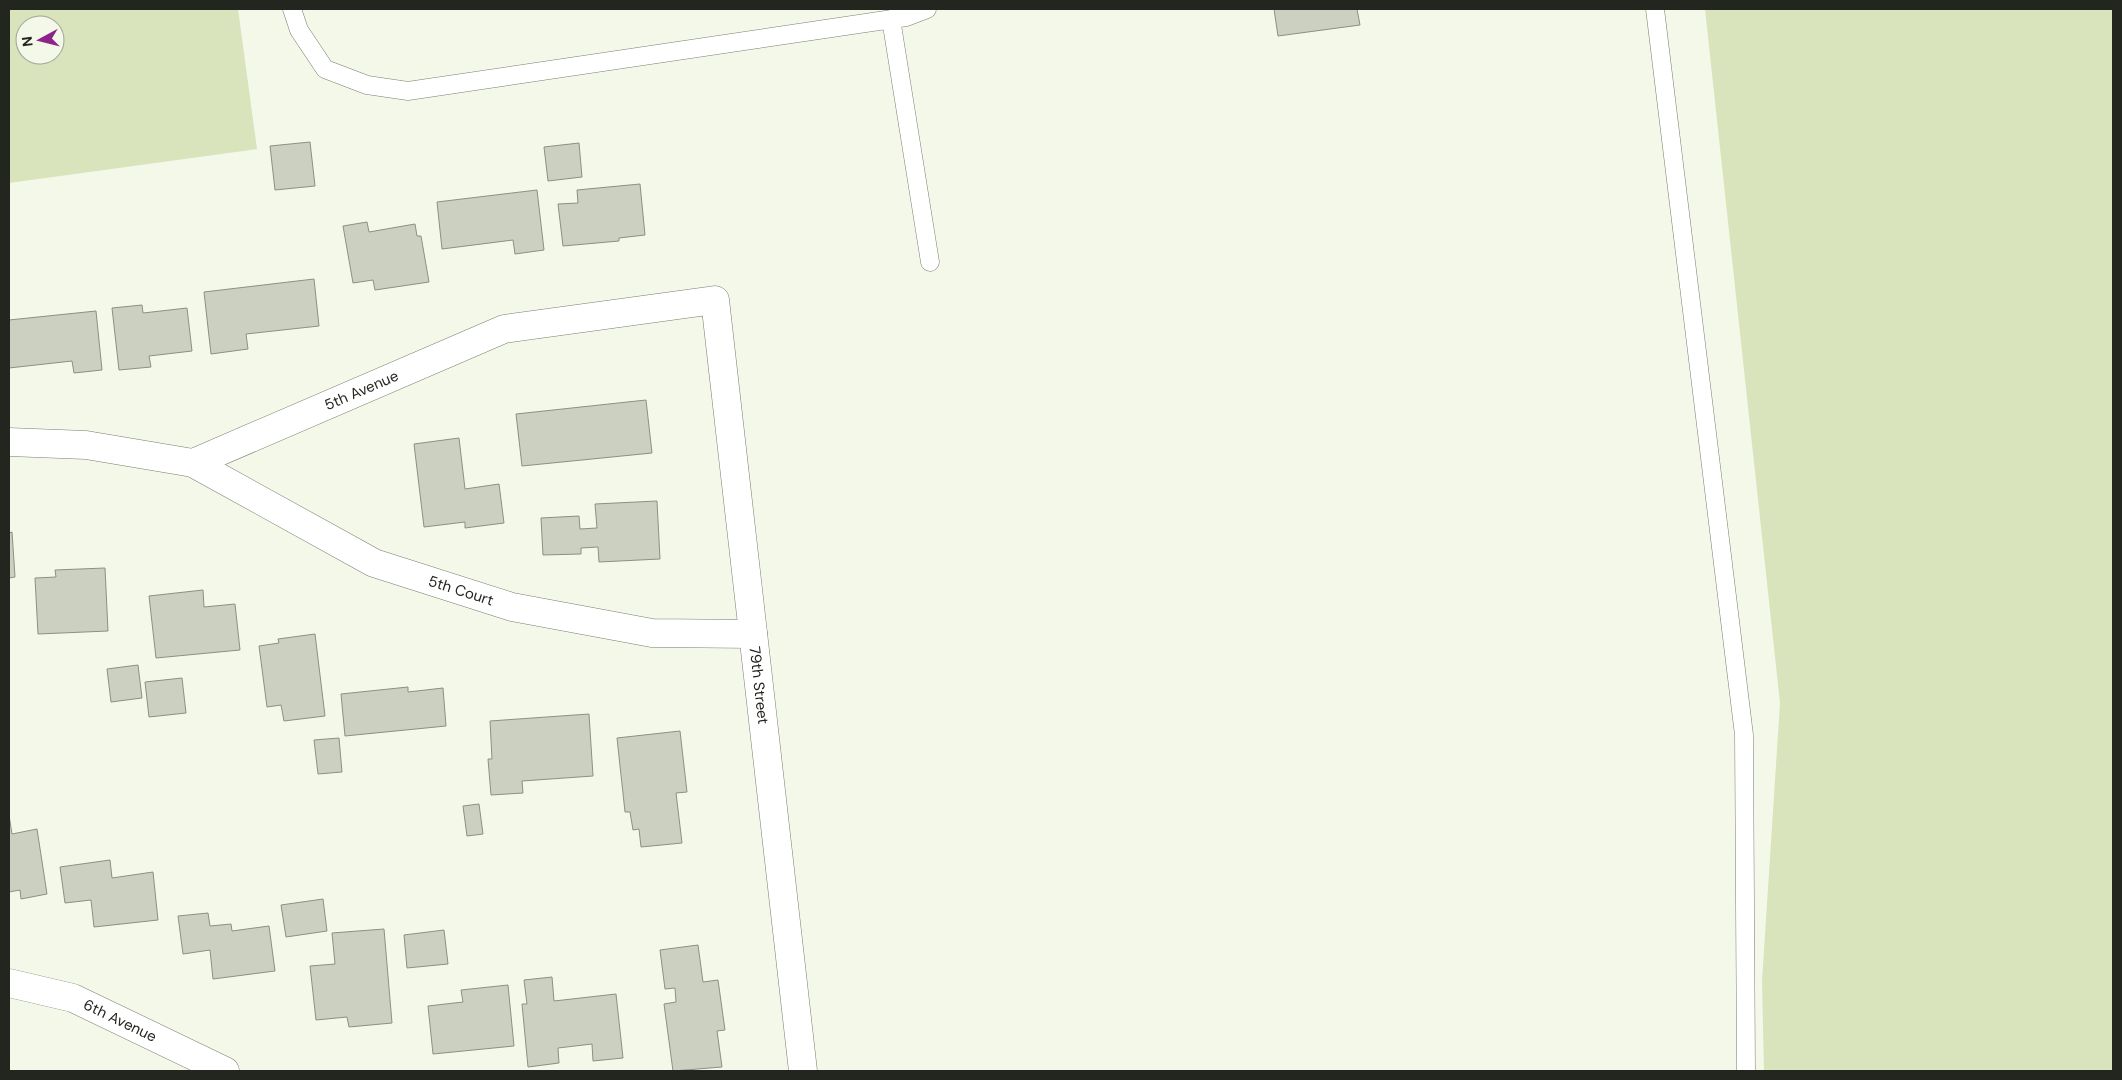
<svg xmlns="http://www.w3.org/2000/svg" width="2122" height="1080" viewBox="0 0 2122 1080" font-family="'DM Sans',sans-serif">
<rect width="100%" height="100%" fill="#f4f8e9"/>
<path fill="#d9e3bc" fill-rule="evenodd" d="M 9,9 L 238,9 L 257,149 L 9,183 ZM 25,25 L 55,25 L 55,55 L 25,55 Z
M 1705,9 L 2113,9 L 2113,1071 L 1764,1071 L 1762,981 L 1780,703 Z"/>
<path fill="#ccd0c1" stroke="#8c9082" d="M 1274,9 L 1357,9 L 1360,25 L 1278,36 Z
M 310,142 L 315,186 L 275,190 L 270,146 Z
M 579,143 L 582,177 L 548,181 L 544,147 Z
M 640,184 L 645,235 L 619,238 L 619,241 L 563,246 L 558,204 L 578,203 L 577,190 Z
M 537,190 L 544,250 L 515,254 L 513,240 L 442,249 L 437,202 Z
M 367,222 L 369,232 L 415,224 L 417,236 L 421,236 L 429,282 L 375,290 L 373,280 L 353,283 L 343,226 Z
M 314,279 L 319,326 L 246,334 L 248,349 L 211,354 L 204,292 Z
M 142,305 L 143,313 L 187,308 L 192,351 L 149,356 L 151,367 L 119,370 L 112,308 Z
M 96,311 L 102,370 L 74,373 L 72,361 L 9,368 L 9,320 Z
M 646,400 L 652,453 L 522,466 L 516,414 Z
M 459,438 L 465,489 L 499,484 L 504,523 L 465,528 L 465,522 L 424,527 L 414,444 Z
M 657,501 L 660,559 L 599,562 L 598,547 L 581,548 L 581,554 L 543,555 L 541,518 L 579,516 L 580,529 L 597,528 L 595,504 Z
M 12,532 L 15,577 L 9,578 L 9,533 Z
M 105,568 L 108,631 L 38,634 L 35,578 L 56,577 L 55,570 Z
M 203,590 L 204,607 L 235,604 L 240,650 L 156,658 L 149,596 Z
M 315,634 L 325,716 L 284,721 L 281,705 L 267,707 L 259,646 L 279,643 L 278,639 Z
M 138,665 L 142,698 L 111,702 L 107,669 Z
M 182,678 L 186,713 L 149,717 L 145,682 Z
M 408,687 L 408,692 L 443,688 L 446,726 L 345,736 L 341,694 Z
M 589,714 L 593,776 L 522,781 L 523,793 L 491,795 L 488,759 L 492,759 L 490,721 Z
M 680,731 L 687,792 L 676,793 L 682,843 L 641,847 L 639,829 L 633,830 L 630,812 L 625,812 L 617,738 Z
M 339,738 L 342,772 L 318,774 L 314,740 Z
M 479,804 L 483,834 L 467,836 L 463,806 Z
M 9,815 L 12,834 L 37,829 L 47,894 L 21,899 L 20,890 L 9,892 Z
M 110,860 L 112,878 L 153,872 L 158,920 L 94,927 L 91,900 L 65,903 L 60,867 Z
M 323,899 L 327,931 L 286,937 L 281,905 Z
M 208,913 L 210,926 L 231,924 L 232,931 L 269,926 L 275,971 L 213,979 L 210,950 L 183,954 L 178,916 Z
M 384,929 L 392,1023 L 349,1027 L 347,1017 L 316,1020 L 310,966 L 335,964 L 332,933 Z
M 444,930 L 448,964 L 407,968 L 404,935 Z
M 698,945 L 703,982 L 718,980 L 725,1030 L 717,1031 L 722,1067 L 673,1071 L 664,1004 L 676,1002 L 675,988 L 665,989 L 660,950 Z
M 552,977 L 554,1001 L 616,994 L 623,1058 L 593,1061 L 592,1044 L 558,1048 L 559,1063 L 528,1067 L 522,1004 L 527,1004 L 524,980 Z
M 508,985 L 514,1046 L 433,1054 L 428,1006 L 463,1002 L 461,990 Z"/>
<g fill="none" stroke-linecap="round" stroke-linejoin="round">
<defs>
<path id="service" d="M 292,9 L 299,30 L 325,69 L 367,85 L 408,91 L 906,17 L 927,9
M 1655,9 L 1744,735 L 1746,1071
M 891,19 L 930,262"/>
<g id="minor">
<path id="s1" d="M 9,442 L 86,445 L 193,463 L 504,329 L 715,300 L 803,1071"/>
<path id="s2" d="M 193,463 L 374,563 L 512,607 L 652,633 L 753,634"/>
<path id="s3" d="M 9,983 L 73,998 L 225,1071"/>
</g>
</defs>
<use href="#service" stroke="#7a7e70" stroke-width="19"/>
<use href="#minor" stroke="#7a7e70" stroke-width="29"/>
<use href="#service" stroke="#fff" stroke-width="18"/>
<use href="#minor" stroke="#fff" stroke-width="28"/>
</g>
<g text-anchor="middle" stroke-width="5" stroke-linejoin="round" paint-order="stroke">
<g font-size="15" fill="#23251f" stroke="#f4f8e9">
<text dy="5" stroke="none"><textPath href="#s1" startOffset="369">5th Avenue</textPath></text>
<text dy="5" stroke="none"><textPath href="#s2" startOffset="298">5th Court</textPath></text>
<text dy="5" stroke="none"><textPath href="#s1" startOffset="1125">79th Street</textPath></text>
<text dy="5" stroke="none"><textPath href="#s3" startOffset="118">6th Avenue</textPath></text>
</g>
</g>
<rect width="2122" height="1080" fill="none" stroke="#23251f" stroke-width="20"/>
<g transform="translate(40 40) rotate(263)"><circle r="24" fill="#f4f8e9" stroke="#a0a498"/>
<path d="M0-4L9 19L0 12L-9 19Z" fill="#8c2489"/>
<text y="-8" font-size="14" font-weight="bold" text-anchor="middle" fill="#23251f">N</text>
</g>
</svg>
